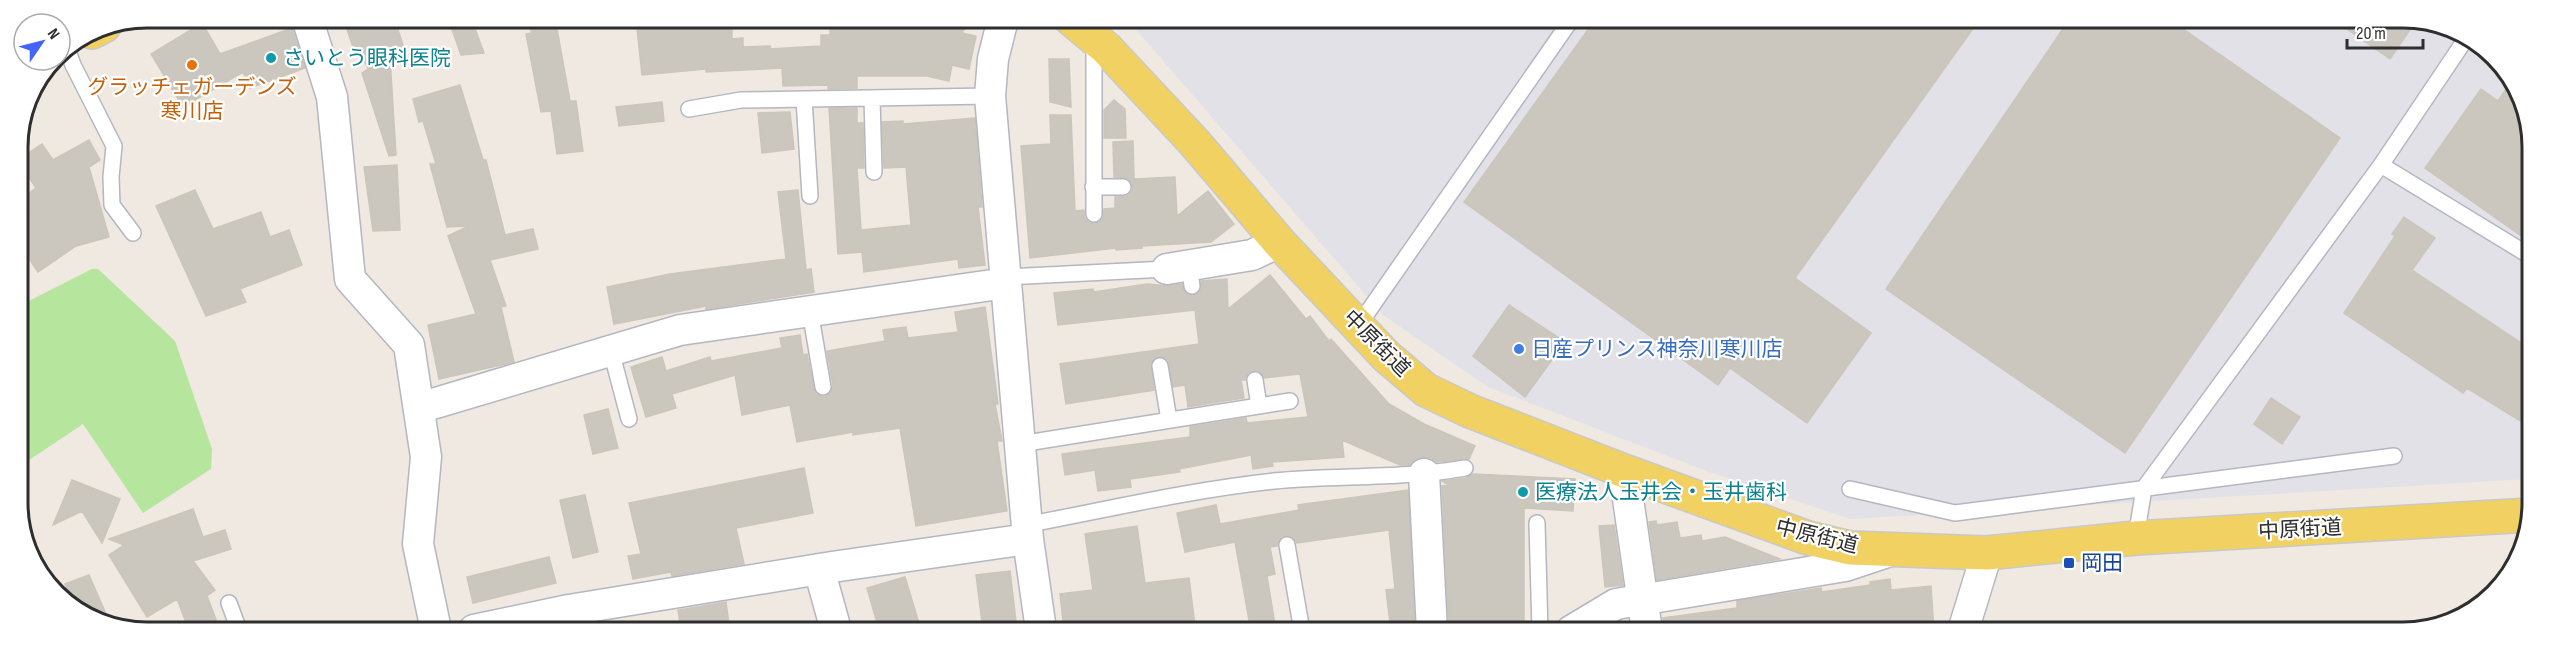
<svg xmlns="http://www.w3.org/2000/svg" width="2551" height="650" viewBox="0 0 2551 650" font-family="'Sofia Sans Condensed','Noto Sans JP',sans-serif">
<rect width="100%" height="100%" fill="#efe9e1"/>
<path fill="#e3e1e8" d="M 1122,19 L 2429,21 L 2495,56 L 2530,122 L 2530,479 L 1850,519 L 1709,472 L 1488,387 L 1383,315 L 1139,33 Z"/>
<path fill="#b6e59e" d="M 92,269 L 98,269 L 175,341 L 212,449 L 211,469 L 143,513 L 83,424 L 20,466 L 19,306 Z"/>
<path fill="#cbc7bf" stroke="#cbc5ba" stroke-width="1.5" d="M 343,18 L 394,18 L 406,54 L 390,57 L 396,155 L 389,156 L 362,73 L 368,69 L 358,48 L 354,50 Z
M 448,18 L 471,18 L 484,53 L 461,55 Z
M 526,18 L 555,18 L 570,101 L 576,101 L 583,151 L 557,154 L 551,111 L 541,112 L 526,34 L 532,33 Z
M 636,19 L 692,19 L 694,29 L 732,27 L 732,39 L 743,38 L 743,47 L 770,46 L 770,49 L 821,46 L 821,35 L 830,35 L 830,19 L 970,19 L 962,33 L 976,36 L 969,69 L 952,65 L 949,81 L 927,76 L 857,76 L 857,88 L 828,89 L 828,85 L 783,86 L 782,68 L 706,72 L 706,69 L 642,75 Z
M 1595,20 L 1979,20 L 1795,278 L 1871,333 L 1807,423 L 1730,368 L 1718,385 L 1464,202 Z
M 2069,20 L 2170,20 L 2340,138 L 2125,453 L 1886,289 Z
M 2334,20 L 2376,20 L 2416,21 L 2390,59 Z
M 202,23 L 220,54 L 292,28 L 305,68 L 250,88 L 243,72 L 183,107 L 151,54 Z
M 1049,59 L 1069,59 L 1071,107 L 1050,102 Z
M 2510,83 L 2530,122 L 2530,242 L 2425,168 L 2481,89 L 2498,101 Z
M 460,85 L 483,160 L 486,160 L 505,235 L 533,229 L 538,249 L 490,260 L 506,306 L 501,307 L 514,362 L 439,379 L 428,325 L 476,314 L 448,236 L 469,226 L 447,227 L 430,164 L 436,164 L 423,121 L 419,122 L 413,99 Z
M 1114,100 L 1125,109 L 1126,138 L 1104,138 L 1104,110 Z
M 662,102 L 664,121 L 619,126 L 616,107 Z
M 829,108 L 857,108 L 857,123 L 863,123 L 864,168 L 857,168 L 861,230 L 911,225 L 906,167 L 884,168 L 882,122 L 903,121 L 903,124 L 975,118 L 982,207 L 978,207 L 985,265 L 959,268 L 958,259 L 864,272 L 862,252 L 838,254 Z
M 790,112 L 794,149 L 762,153 L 758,113 Z
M 1050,115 L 1071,115 L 1075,211 L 1084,210 L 1085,218 L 1089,222 L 1099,222 L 1103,218 L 1104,209 L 1115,208 L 1115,197 L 1127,196 L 1132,191 L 1132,183 L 1128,179 L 1114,177 L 1113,142 L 1133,141 L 1134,179 L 1175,177 L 1177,216 L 1208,191 L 1234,224 L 1211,242 L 1142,246 L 1142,248 L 1116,250 L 1116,248 L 1030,258 L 1021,146 L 1051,144 Z
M 89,140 L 100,160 L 89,167 L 109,237 L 76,246 L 38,272 L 19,244 L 19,218 L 30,210 L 22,198 L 36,188 L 18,160 L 42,144 L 53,160 Z
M 397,165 L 400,230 L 373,231 L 364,167 Z
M 195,190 L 213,229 L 261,212 L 270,237 L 289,230 L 302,265 L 240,289 L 246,302 L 206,316 L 156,206 Z
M 798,190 L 806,270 L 811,269 L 814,292 L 706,309 L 706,306 L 614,324 L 607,287 L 670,274 L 786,259 L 778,192 Z
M 2404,217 L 2435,238 L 2412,270 L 2530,349 L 2530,427 L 2467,388 L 2463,393 L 2344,313 L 2395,236 L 2392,234 Z
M 1270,275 L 1306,319 L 1310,316 L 1329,341 L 1331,339 L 1389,404 L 1424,424 L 1475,446 L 1469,459 L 1436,462 L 1431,458 L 1423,457 L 1415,459 L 1410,465 L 1400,465 L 1342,440 L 1344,457 L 1272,462 L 1273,466 L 1253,469 L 1251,455 L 1179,469 L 1180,472 L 1130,479 L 1131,487 L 1098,491 L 1095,470 L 1065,475 L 1062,454 L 1190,437 L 1190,427 L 1246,418 L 1247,423 L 1308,417 L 1300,374 L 1264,378 L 1259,371 L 1253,371 L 1248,373 L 1245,380 L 1241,380 L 1244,398 L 1188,407 L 1185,385 L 1173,387 L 1168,360 L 1159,356 L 1151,363 L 1154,390 L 1066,404 L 1060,364 L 1199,344 L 1195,310 L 1058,325 L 1054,293 L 1093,289 L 1094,292 L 1147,284 L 1169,286 L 1182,284 L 1185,292 L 1193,296 L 1201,290 L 1201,281 L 1227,279 L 1228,309 Z
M 1509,305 L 1565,342 L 1525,397 L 1473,356 Z
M 985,307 L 998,404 L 995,404 L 1002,441 L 997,441 L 1007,511 L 916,526 L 900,428 L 853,435 L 853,432 L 797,442 L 790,405 L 742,415 L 735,375 L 672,394 L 676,408 L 646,417 L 631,367 L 662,357 L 666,371 L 710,357 L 711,361 L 782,348 L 780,338 L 800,335 L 803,355 L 807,354 L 814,389 L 816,394 L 824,397 L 830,394 L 833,386 L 827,351 L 885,341 L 883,330 L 906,327 L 908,338 L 958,332 L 955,312 Z
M 2271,398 L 2300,417 L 2282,444 L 2254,424 Z
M 608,409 L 618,448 L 593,454 L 584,415 Z
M 804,468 L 813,513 L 736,528 L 744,564 L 672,576 L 671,572 L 633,579 L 628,556 L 641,554 L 629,503 Z
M 1473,474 L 1575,479 L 1573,511 L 1524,508 L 1524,631 L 1449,631 L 1442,486 L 1448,485 L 1442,481 L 1466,478 Z
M 72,480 L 120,499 L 102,543 L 82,511 L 53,525 Z
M 1408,490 L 1415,631 L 1391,631 L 1386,590 L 1395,589 L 1389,530 L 1297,543 L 1291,536 L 1281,537 L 1277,546 L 1270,547 L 1275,574 L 1267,576 L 1276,631 L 1251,631 L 1235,542 L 1185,552 L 1177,513 L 1216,505 L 1220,524 L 1299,510 L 1298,505 Z
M 585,495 L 598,552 L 573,558 L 560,500 Z
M 193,509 L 203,537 L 225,530 L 231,549 L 193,561 L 215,590 L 207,596 L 220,630 L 189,630 L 177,599 L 147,617 L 109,555 L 124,545 L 109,539 Z
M 1656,521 L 1657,525 L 1677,522 L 1680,538 L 1701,535 L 1702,541 L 1725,537 L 1780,559 L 1657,580 L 1649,522 Z
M 1614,525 L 1623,585 L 1605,587 L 1599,526 Z
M 1137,526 L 1145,583 L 1189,578 L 1195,625 L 1153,630 L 1064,630 L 1060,594 L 1093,590 L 1085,534 Z
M 549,557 L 556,583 L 473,603 L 467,577 Z
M 1010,571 L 1017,630 L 983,630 L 976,575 Z
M 89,575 L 110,623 L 72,603 L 65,584 Z
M 905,577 L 921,630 L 879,630 L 867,588 Z
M 1890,579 L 1891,590 L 1931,586 L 1934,631 L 1907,631 L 1907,628 L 1877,631 L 1876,628 L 1855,631 L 1664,631 L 1663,618 L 1737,608 L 1737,601 L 1821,588 L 1822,592 L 1870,585 L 1870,582 Z
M 726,602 L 730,630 L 681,630 L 678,610 Z"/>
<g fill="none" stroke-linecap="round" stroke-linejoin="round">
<defs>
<path id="service" d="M 1094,41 L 1094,214
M 67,48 L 73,65 L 114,146 L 111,177 L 112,205 L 133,233
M 872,98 L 874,172
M 804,99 L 810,196
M 689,109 L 741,100 L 990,96
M 2381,165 L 2530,256
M 1093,187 L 1123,187
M 1189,266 L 1192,286
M 1006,277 L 1167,269
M 810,311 L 823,387
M 1358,326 L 1571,20
M 611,351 L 629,419
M 1160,366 L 1169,420
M 1255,380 L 1259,406
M 1020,444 L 1290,401
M 1850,489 L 1955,513 L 2394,456
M 1537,523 L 1540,631
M 1026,525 C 1109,509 1190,490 1274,481 C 1337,475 1402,479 1465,468
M 2136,538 L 2144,488 L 2381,165 L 2465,40
M 1287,545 L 1302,631
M 229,603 L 239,630
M 569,610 L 573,630"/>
<path id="minor" d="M 307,18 L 332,97 L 350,279 L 409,345 L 426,457 L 418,544 L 436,630
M 1003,19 L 993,59 L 990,96 L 1028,539 L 1041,630
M 1167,269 L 1252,255 L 1279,242
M 419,408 L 680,330 L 1006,283
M 1624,471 L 1647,631
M 1424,474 L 1432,631
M 819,569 L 836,630
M 474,630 L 569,610 L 832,567 L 1028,539
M 1571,631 L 1616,604 L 1845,566 L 1887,552
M 1963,631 L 1987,553"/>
<path id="primary" d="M 1071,19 L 1106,48 L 1194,142 L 1279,242 L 1386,356 L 1426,390 L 1470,411 L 1624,471 L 1808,538 L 1850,548 L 1987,553 L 2136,538 L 2530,515
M 92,32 L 104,26"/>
</defs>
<use href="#service" stroke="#b4b7c1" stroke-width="18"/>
<use href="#minor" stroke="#b4b7c1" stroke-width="33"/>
<use href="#primary" stroke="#c9c9c9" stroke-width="36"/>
<use href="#service" stroke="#fff" stroke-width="15"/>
<use href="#minor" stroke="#fff" stroke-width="30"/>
<use href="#primary" stroke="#f2d163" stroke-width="33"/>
</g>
<g fill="#0f9aa8" stroke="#fff" stroke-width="2">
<circle cx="271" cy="58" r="6"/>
<circle cx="1523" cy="492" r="6"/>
</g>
<circle fill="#e8710a" stroke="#fff" stroke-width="2" cx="192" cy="65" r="6"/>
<circle fill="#3f7fe0" stroke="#fff" stroke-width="2" cx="1519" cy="349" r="6"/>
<rect fill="#1a4fb4" stroke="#fff" stroke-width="2" x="2063" y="557" width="12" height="12" rx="3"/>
<g text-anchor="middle" stroke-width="4.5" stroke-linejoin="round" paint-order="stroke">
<g font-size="21" fill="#0d838f" stroke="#fff" text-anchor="start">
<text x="283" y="65">さいとう眼科医院</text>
<text x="1535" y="499">医療法人玉井会・玉井歯科</text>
</g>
<g font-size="21" fill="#c56008" stroke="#fff">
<text x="192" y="94">グラッチェガーデンズ<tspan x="192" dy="24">寒川店</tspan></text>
</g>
<g font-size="21" fill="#2e2e2e" stroke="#fff">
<text transform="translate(1377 343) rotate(45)" y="7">中原街道</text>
<text transform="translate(2300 529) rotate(-3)" y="7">中原街道</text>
<text transform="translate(1817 536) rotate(14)" y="7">中原街道</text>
</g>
<g font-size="21" fill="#366cbe" stroke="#fff" text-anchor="start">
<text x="1531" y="356">日産プリンス神奈川寒川店</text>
</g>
<g font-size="21" fill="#164399" stroke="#fff" text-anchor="start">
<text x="2081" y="570">岡田</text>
</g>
</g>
<path d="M0 0H2551V650H0ZM147 28H2403A119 119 0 0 1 2522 147V503A119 119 0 0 1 2403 622H147A119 119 0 0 1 28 503V147A119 119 0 0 1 147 28Z" fill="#fff" fill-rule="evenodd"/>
<path fill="none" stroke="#2e2e2e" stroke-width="3" d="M147 28H2403A119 119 0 0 1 2522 147V503A119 119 0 0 1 2403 622H147A119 119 0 0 1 28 503V147A119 119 0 0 1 147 28Z"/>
<g transform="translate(42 42) rotate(55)"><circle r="28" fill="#ffffff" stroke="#ababab" stroke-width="1.5"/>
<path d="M0-4.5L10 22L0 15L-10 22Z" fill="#4264fb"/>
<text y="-9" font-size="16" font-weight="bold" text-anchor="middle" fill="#2e2e2e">N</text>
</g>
<path d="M2347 39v9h76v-9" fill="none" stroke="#2e2e2e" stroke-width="3"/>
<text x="2356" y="39" font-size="18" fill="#2e2e2e" stroke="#ffffff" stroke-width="4.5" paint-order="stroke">20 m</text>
</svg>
